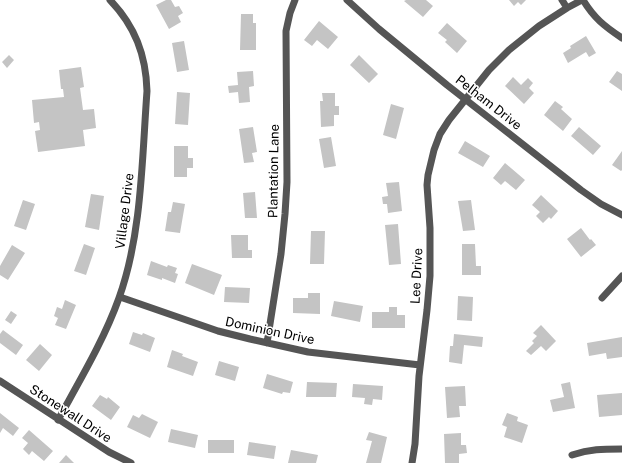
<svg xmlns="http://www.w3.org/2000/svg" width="622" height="463" viewBox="0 0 622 463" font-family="'Public Sans',sans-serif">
<rect width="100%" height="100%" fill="#fff"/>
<path fill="#c4c4c4" d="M 166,0 L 171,0 L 175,7 L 179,6 L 183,13 L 178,16 L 181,22 L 169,29 L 156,5 Z
M 406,0 L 426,0 L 433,6 L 423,17 L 404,1 Z
M 509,0 L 526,0 L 521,5 L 518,2 L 514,6 Z
M 241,14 L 253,14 L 253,23 L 256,23 L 256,50 L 240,50 Z
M 319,21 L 338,37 L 328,49 L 317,40 L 312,46 L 304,40 Z
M 447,23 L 467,41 L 457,53 L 445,42 L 447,40 L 438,33 Z
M 586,36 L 596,53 L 589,57 L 586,52 L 568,63 L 563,53 L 571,48 L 570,46 Z
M 184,41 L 189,70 L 177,72 L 172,43 Z
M 9,55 L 14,60 L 7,68 L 2,62 Z
M 359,55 L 378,74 L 369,83 L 350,65 Z
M 81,67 L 84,87 L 80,88 L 83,110 L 94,109 L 96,128 L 83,130 L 85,146 L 38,152 L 35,131 L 40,130 L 39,122 L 34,123 L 32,100 L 64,97 L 63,89 L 61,89 L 59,70 Z
M 253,71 L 254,86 L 249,87 L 250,102 L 239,103 L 238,92 L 229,93 L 228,86 L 238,85 L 237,72 Z
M 617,71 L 622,74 L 622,91 L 609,82 Z
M 513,77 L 521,85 L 528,78 L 533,83 L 529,88 L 534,93 L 524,104 L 505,86 Z
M 177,92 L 190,93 L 188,125 L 175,124 Z
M 322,93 L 335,93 L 335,106 L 339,106 L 339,115 L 334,115 L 334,126 L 321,127 L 320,101 L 323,101 Z
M 555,101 L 563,107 L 561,109 L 572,119 L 563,131 L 544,115 Z
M 391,104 L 404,108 L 396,139 L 383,135 Z
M 253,127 L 257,152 L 252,153 L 254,162 L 244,163 L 239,129 Z
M 579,127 L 601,146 L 593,155 L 571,136 Z
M 331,137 L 336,166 L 324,168 L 319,139 Z
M 465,141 L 490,156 L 483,167 L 458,153 Z
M 174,146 L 188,146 L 188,158 L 193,158 L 193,168 L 187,168 L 187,177 L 174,177 Z
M 622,151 L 622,170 L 621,171 L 612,165 Z
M 505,163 L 525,180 L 516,190 L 505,181 L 501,185 L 493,178 Z
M 399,182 L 402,211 L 388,213 L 387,204 L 383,204 L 382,197 L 388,196 L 386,183 Z
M 255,192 L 257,218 L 245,218 L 243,193 Z
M 91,194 L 104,196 L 99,230 L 85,227 Z
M 541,195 L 558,211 L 551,219 L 549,217 L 543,223 L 536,216 L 540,212 L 532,205 Z
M 23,200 L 35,204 L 26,230 L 14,226 Z
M 471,200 L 475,230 L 463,231 L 458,201 Z
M 173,202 L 185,204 L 180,233 L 165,231 L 168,212 L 171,212 Z
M 398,224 L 401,264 L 389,265 L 385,225 Z
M 581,228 L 590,240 L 591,239 L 596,245 L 581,257 L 567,239 Z
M 311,231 L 325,231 L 324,264 L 310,264 Z
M 231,235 L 248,235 L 248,250 L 252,250 L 252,258 L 232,258 Z
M 84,244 L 95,248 L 86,275 L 74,271 Z
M 462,244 L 475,244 L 476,266 L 481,266 L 481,275 L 462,275 Z
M 12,245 L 25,253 L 8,280 L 0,275 L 0,266 Z
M 151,261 L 167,267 L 168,265 L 177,268 L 175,273 L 178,274 L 175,283 L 162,278 L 162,280 L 147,275 Z
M 192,264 L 222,275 L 214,295 L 185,283 Z
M 225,287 L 250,288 L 249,303 L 224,302 Z
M 308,293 L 320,293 L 320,314 L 293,313 L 293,298 L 308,298 Z
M 458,296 L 473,297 L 472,321 L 457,320 Z
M 65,300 L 76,305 L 66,329 L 55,325 L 58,318 L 54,316 L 57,307 L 62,309 Z
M 334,301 L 363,306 L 360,322 L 331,316 Z
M 389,307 L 397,307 L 397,315 L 405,315 L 405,328 L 372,328 L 372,312 L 389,312 Z
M 11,311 L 17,315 L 11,324 L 5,320 Z
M 541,325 L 556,341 L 546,351 L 541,346 L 531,355 L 526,351 L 534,343 L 532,341 L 537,336 L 533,333 Z
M 3,330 L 23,345 L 16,355 L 0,343 L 0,334 Z
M 133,332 L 142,335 L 143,333 L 155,338 L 150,352 L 129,344 Z
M 454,334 L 483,337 L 482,347 L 464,345 L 462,364 L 449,362 L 450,346 L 453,346 Z
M 622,337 L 622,357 L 607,359 L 606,353 L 589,356 L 587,343 Z
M 40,344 L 52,355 L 39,371 L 26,360 Z
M 172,350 L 183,354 L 182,356 L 198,362 L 193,376 L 167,367 Z
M 219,361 L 239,367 L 235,381 L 215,375 Z
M 267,374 L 293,382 L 290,393 L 283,392 L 282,394 L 263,388 Z
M 307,382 L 337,383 L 336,397 L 306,397 Z
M 570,382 L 575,408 L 553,412 L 550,400 L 564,397 L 561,384 Z
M 353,384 L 383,386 L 382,400 L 373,399 L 372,405 L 364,404 L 365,398 L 352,397 Z
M 465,386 L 466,406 L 459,406 L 460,417 L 447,418 L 445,387 Z
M 622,393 L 622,415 L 599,417 L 597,395 Z
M 100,395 L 107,399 L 108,397 L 120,407 L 111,420 L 92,406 Z
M 0,413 L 19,428 L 13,436 L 3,428 L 0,433 Z
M 507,413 L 518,417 L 517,421 L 528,425 L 522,443 L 504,437 L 507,427 L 502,425 Z
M 142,414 L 158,422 L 150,438 L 127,427 L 133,415 L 139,418 Z
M 171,429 L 198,435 L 195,448 L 168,442 Z
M 29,430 L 53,451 L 44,461 L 32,451 L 29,455 L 23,449 L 28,443 L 22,438 Z
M 369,432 L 387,437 L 381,463 L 366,463 L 372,441 L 366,440 Z
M 461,433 L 461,445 L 466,445 L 467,453 L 459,454 L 459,463 L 445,463 L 444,434 Z
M 208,440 L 234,440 L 234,453 L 208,453 Z
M 249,442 L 276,446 L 274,459 L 247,455 Z
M 291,450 L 318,455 L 316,463 L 288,463 Z
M 66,455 L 74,463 L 59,463 Z"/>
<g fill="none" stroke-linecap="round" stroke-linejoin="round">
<path stroke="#555" stroke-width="7" d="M 347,0 L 379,29 L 447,85 L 581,190 L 601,204 L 622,215
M 562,0 L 567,8
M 583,0 C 594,18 604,26 622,38
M 120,297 L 218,331 L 250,339 L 308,352 L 420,365
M 602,298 L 622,276
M 267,343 L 281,254 L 285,214 L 287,182 L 286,31 L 290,13 L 295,0
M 0,381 L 109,452 L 131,463
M 58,420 C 80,380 104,340 119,298 C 142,234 142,158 147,91 C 146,55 135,26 110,0
M 572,455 C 590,449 602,449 622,449
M 412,463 L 415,444 L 419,376 L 427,310 L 430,276 L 430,228 L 427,185 L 428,175 L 434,150 L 440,134 L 449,120 L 489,70 L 509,50 L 539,26 L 567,8 L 582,0"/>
</g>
<g text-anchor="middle" stroke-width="3" stroke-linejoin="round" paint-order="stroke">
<g font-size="13" fill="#000" stroke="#fff">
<text transform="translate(489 102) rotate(38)" y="5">Pelham Drive</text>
<text transform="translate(273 171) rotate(-89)" y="5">Plantation Lane</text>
<text transform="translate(124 211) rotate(-83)" y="5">Village Drive</text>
<text transform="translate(416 276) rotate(-87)" y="5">Lee Drive</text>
<text transform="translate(270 330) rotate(12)" y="5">Dominion Drive</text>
<text transform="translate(71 413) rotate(33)" y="5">Stonewall Drive</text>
</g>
</g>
</svg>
